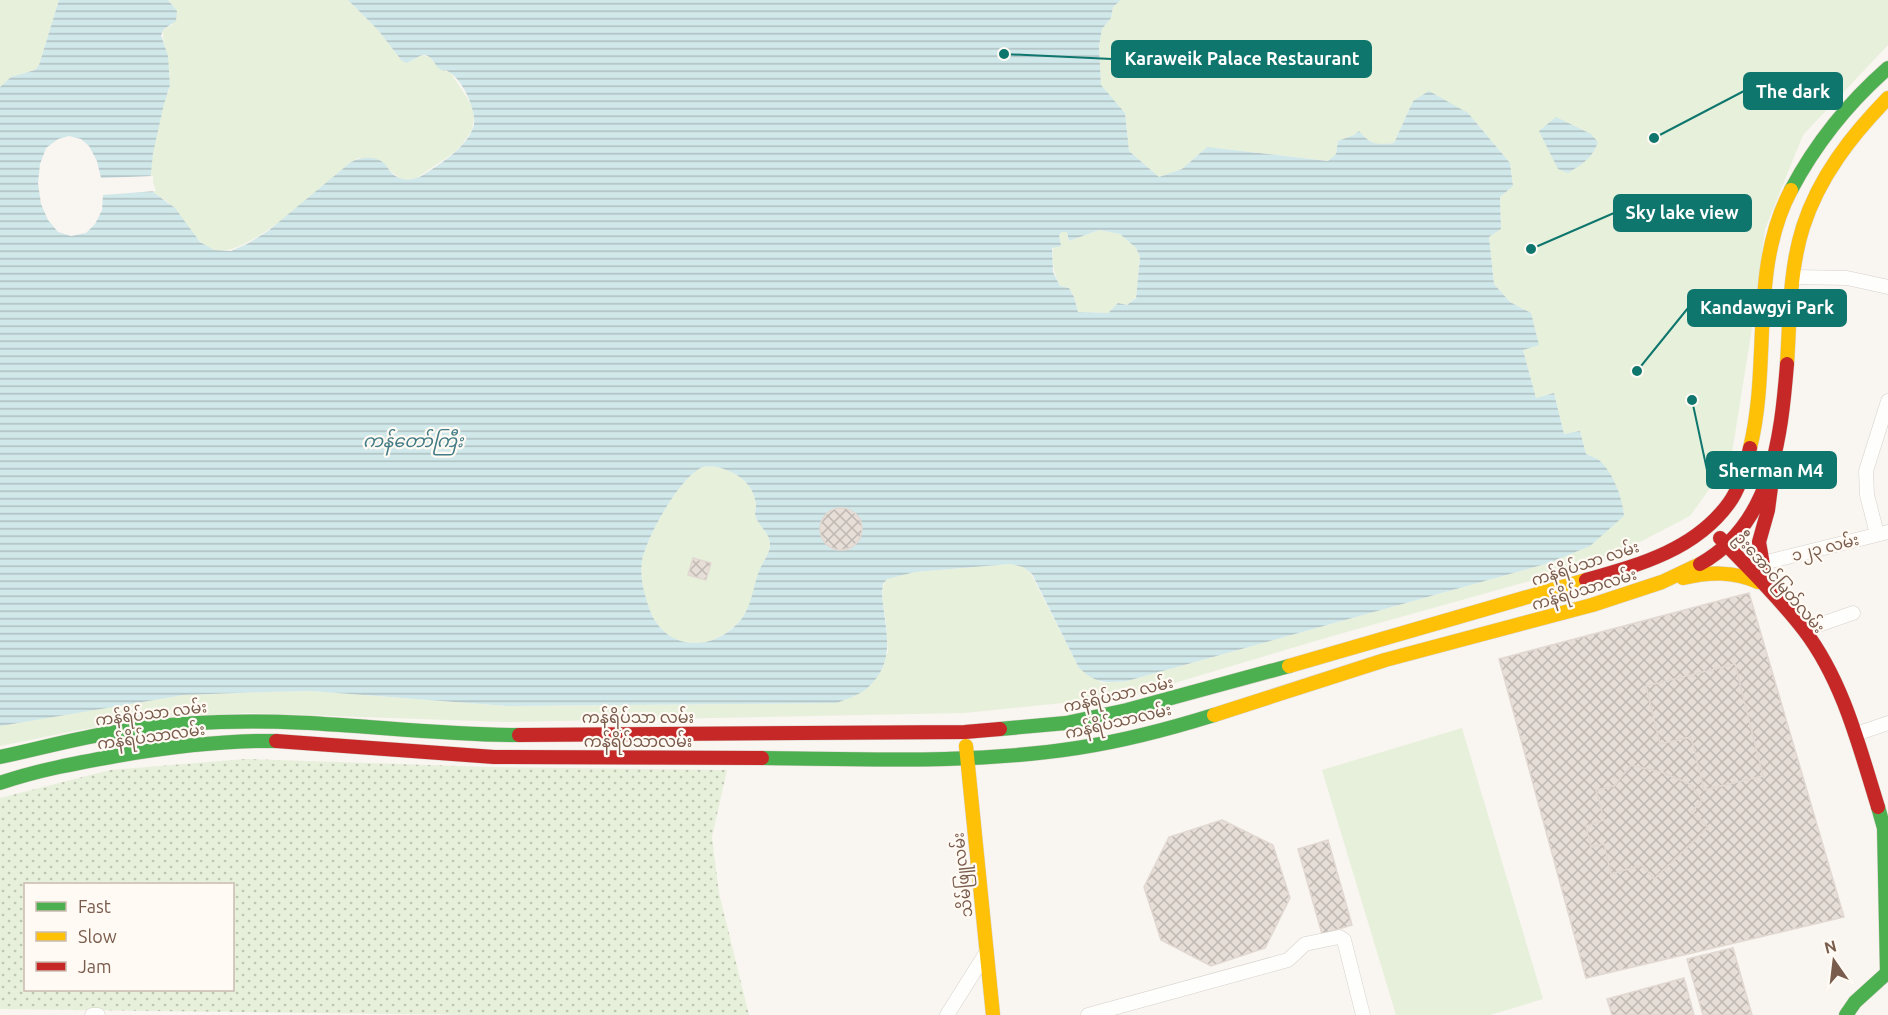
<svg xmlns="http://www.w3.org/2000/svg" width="1888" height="1015" viewBox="0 0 1888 1015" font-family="Ubuntu,'Noto Sans Myanmar',sans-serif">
<defs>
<pattern id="grass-dots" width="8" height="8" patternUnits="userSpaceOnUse" patternTransform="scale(1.5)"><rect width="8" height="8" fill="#e7f0db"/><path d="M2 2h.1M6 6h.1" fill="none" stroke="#c0c6b4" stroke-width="1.8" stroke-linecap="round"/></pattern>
<pattern id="water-rules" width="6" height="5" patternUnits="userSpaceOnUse" patternTransform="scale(1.5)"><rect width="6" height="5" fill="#d0e8ea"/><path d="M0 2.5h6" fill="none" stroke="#aebfc0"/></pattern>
<pattern id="building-cross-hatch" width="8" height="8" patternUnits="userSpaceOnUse" patternTransform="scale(1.5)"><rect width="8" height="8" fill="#e6ded7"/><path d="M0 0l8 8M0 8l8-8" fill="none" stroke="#bfb7b1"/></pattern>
</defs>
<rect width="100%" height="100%" fill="#f9f5f0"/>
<path fill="url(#grass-dots)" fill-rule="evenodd" d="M 246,759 L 489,767 L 727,770 L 712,837 L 719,893 L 749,1015 L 473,1015 L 0,1009 L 0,798 L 110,770 ZM 26,884 L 232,884 L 232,990 L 26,990 Z"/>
<path fill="#e7f0db" d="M 0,0 L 59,0 L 39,65 L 35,70 L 11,77 L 0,87 Z
M 168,0 L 348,0 L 378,30 L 402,61 L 407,63 L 422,55 L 430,57 L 441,69 L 451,73 L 473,107 L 474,118 L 472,130 L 461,146 L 452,154 L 415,179 L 402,180 L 388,169 L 359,158 L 351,162 C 325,183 243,264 211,249 C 192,239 182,217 168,202 C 163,198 157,196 153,192 C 146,171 157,128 163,105 C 165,98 170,91 170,83 C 171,69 160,38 164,29 L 172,25 L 172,4 Z
M 1121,0 L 1888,0 L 1888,45 L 1803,135 L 1765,229 L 1756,303 L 1731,459 L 1690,516 L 1605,560 L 1329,637 L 1131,696 L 964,713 L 506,722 L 248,713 L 164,717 L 79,730 L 0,746 L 0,726 L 7,723 L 184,695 L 266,692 L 311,691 L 507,706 L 837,703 L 888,653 C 887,643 887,633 886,623 C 884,607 878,593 887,578 L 915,572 L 1010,564 L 1023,567 L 1031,574 L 1079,668 L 1102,683 L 1127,681 L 1549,563 L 1614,525 L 1624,516 C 1623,502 1610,471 1600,461 C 1597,458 1590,456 1586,454 L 1580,431 L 1564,434 L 1554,393 L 1536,398 L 1523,350 L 1531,313 L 1510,302 L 1494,284 L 1489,237 L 1501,229 L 1500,197 L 1513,186 L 1510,163 L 1468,113 L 1413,101 L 1394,143 L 1378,145 L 1354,135 L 1338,141 L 1336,154 L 1328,161 L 1207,147 L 1182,169 L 1159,177 L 1129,151 L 1125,113 L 1101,86 L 1099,46 L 1102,29 L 1111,18 L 1113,7 Z
M 1099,230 L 1120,234 L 1136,248 L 1140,257 L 1136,297 L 1127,305 L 1118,303 L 1108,313 L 1078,312 L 1074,297 L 1069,288 L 1060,286 C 1051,267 1048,248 1062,232 L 1067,232 L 1069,241 Z
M 712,466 C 733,470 754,481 756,505 C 756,508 755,511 755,514 C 757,526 771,532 770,546 C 769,555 762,563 759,571 C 755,583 755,599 748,610 C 717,655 664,658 646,601 C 642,587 640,576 642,561 C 646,538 680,476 703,467 C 706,466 709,467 712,466 Z
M 1462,728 L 1543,999 L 1490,1015 L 1396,1015 L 1322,770 Z"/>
<path fill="url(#water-rules)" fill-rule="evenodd" d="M 59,0 L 168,0 L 177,11 L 176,21 L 164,29 L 161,35 L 168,56 L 170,85 L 164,104 L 153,153 L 150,183 L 153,192 L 175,208 L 200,242 L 214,250 L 231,251 L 247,244 L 268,231 L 351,162 C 360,157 376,155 385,164 C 387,166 388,169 390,171 C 398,181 412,182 423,175 C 440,164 465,149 473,128 C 479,113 462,79 449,72 C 442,68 447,73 440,69 C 434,65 433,55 423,55 C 418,56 412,61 407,63 L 402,61 L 378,30 L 348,0 L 1121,0 L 1113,7 L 1111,18 L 1102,29 L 1099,46 L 1101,85 L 1125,113 L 1129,151 L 1159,177 L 1182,169 L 1207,147 L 1328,161 L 1336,154 L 1338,141 L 1354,135 L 1359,131 C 1371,145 1376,145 1394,143 L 1413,101 L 1429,91 L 1468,113 L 1510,163 L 1513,186 L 1500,197 L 1501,229 L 1489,237 L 1494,284 L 1510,302 L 1531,313 L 1539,345 L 1523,350 L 1536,398 L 1554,393 L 1564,434 L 1580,431 L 1586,454 C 1590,456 1596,458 1599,460 C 1613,472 1623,499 1624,516 L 1590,546 L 1549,563 L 1127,681 C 1104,683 1097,684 1079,668 L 1032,574 L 1023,567 L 1010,564 L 915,572 L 887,579 L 883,584 L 882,593 C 884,628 899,661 866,689 C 859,695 846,699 837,703 L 507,706 L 311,691 L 266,692 L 184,695 L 0,726 L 0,87 L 11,77 L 35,70 L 39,65 ZM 1099,230 L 1120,234 L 1136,248 L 1140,257 L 1136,298 L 1127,305 L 1118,303 L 1108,313 L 1078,312 L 1074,297 L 1069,288 L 1060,286 L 1053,272 L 1052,248 L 1061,246 L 1059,235 L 1062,232 L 1067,232 L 1069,241 ZM 712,466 C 733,470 754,481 756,505 C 756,508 755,511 755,514 C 757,526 771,532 770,546 C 769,555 762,563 759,571 C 752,590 752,609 737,624 C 706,655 661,648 648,605 C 643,589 640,577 642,561 C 646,538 680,476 703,467 C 706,466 709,467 712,466 Z
M 1556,117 L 1591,134 L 1598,142 C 1593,158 1581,165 1568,173 L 1558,169 L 1539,131 Z"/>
<path fill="#f9f5f0" d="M 69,136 L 81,139 L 89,146 L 97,161 L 101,178 L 153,176 L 153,182 L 156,191 L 103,195 L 102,210 L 95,224 L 86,233 L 71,236 L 58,232 L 48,220 L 41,204 L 38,183 L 40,164 L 46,148 L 58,139 Z"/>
<path fill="url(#building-cross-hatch)" stroke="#e2d8d2" stroke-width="1.5" d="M820 529a21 21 0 1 1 42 0a21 21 0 1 1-42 0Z
M 693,558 L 711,563 L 706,580 L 688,575 Z
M 1749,593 L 1844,917 L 1586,978 L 1499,659 Z
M 1735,664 L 1763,776 L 1704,790 L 1691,737 L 1660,744 L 1646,686 Z
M 1631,765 L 1664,773 L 1690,784 L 1702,800 L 1692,812 L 1708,827 L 1654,879 L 1642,865 L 1611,874 L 1604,844 L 1591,847 L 1586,826 L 1604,820 L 1596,790 L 1614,786 Z
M 1222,820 L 1273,845 L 1290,898 L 1265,948 L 1211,966 L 1161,940 L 1144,887 L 1169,837 Z
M 1328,840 L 1352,925 L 1322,934 L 1298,849 Z
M 1733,948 L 1752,1015 L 1703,1015 L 1687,959 Z
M 1684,978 L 1694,1015 L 1612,1015 L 1607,999 Z"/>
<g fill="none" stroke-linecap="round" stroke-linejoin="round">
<defs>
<path id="street" d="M 1794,277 L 1847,278 L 1888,287
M 1877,534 L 1867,495 L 1866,471 L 1888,401
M 1763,563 L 1888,532
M 1804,630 L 1853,613
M 1856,734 L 1888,723
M 92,1015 L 98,1015
M 947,1015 L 986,953
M 1088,1015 L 1288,960 L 1305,944 L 1339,937 L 1344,940 L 1363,1015"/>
<path id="fast" d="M 1791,190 C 1816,143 1848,103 1888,68
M 1000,729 L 1066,723 L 1127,710 L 1289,666
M 0,757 C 38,749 77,738 116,732 C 150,726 185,723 220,722 C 320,718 419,735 519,735
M 762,758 C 867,759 973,764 1077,748 C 1123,741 1169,729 1214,715
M 0,783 C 38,770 77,763 116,756 C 169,747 222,740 276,741
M 1878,807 L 1884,828 L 1887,973
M 1846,1015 L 1855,1002 L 1888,972"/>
<path id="slow" d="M 1787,364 C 1790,319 1789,271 1803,227 C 1819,177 1851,136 1888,98
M 1750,448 C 1771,364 1749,269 1791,190
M 1683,578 C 1709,572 1733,571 1758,582
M 1289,666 L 1586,580
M 1214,715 L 1385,660 L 1592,605 L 1662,582 L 1700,564
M 966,746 L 993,1015"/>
<path id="jam" d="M 1720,538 C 1748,568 1779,597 1804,630 C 1843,681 1859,746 1878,807
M 1700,564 C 1772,524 1781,438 1787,364
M 1586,580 C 1639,565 1695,550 1729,503 C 1740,488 1746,466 1750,448
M 1767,587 L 1759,542 L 1768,510 L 1771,487
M 519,735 L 965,732 L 1000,729
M 276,741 L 494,757 L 762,758"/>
</defs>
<use href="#street" stroke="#d7d1cb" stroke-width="15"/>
<use href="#fast" stroke="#d9d2cb" stroke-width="15"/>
<use href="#slow" stroke="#d9d2cb" stroke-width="15"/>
<use href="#jam" stroke="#d9d2cb" stroke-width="15"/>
<use href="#street" stroke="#fefefd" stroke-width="14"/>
<use href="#fast" stroke="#4caf50" stroke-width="14"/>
<use href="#slow" stroke="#ffc107" stroke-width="14"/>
<use href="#jam" stroke="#c62828" stroke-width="14"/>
</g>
<g text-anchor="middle" stroke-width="4.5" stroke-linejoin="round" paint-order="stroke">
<g font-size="16" fill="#7a5c4d" stroke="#fffaf3">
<text transform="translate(1825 547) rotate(-14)" y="6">၁၂၃ လမ်း</text>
<text transform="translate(1585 563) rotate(-18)" y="6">ကန်ရိပ်သာ လမ်း</text>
<text transform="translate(1780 582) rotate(49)" y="6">ဦးအောင်မြတ်လမ်း</text>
<text transform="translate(1584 589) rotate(-17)" y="6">ကန်ရိပ်သာလမ်း</text>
<text transform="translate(1118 694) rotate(-13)" y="6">ကန်ရိပ်သာ လမ်း</text>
<text transform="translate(151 713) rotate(-7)" y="6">ကန်ရိပ်သာ လမ်း</text>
<text x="638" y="723">ကန်ရိပ်သာ လမ်း</text>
<text transform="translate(1118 721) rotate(-13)" y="6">ကန်ရိပ်သာလမ်း</text>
<text transform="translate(151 736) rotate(-8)" y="6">ကန်ရိပ်သာလမ်း</text>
<text x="638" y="747">ကန်ရိပ်သာလမ်း</text>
<text transform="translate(962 875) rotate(-96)" y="6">သိမ်ဖြူလမ်း</text>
</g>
<g font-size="18" font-style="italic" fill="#437c86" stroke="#fffaf3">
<text x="413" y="447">ကန်တော်ကြီး</text>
</g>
</g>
<path fill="none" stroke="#0f766e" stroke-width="2" d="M1004 54L1112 59M1654 138L1744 91M1531 249L1614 213M1637 371L1688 308M1692 400L1707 470"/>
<g fill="#0f766e" stroke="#fffaf3" stroke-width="2">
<circle cx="1004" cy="54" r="6"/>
<circle cx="1654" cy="138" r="6"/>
<circle cx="1531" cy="249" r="6"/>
<circle cx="1637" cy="371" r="6"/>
<circle cx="1692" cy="400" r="6"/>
</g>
<g fill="#0f766e" stroke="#0f766e" stroke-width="2">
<rect x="1112" y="41" width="259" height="36" rx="6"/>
<rect x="1744" y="73" width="98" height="36" rx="6"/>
<rect x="1614" y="195" width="137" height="36" rx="6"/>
<rect x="1688" y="290" width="158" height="36" rx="6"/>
<rect x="1707" y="452" width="129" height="36" rx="6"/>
</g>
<g font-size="18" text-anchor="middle" font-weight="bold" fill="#fff">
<text x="1242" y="65">Karaweik Palace Restaurant</text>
<text x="1793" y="98">The dark</text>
<text x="1682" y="219">Sky lake view</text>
<text x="1767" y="314">Kandawgyi Park</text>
<text x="1771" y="477">Sherman M4</text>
</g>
<rect x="24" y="883" width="210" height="108" fill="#fffaf3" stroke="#cabbb1" stroke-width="1.5"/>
<rect x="36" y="902" width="30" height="9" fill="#4caf50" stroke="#cabbb1" stroke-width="1.5"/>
<text x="78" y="913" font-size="18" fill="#7a5c4d">Fast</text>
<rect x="36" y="932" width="30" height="9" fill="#ffc107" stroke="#cabbb1" stroke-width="1.5"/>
<text x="78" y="943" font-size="18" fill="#7a5c4d">Slow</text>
<rect x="36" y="962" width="30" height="9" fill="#c62828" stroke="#cabbb1" stroke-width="1.5"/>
<text x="78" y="973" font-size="18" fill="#7a5c4d">Jam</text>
<g transform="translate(1834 961) rotate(346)" stroke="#fffaf3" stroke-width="4.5" paint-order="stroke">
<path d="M0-4.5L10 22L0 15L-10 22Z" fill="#7a5c4d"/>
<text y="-9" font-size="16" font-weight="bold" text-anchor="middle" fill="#7a5c4d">N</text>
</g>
</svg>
